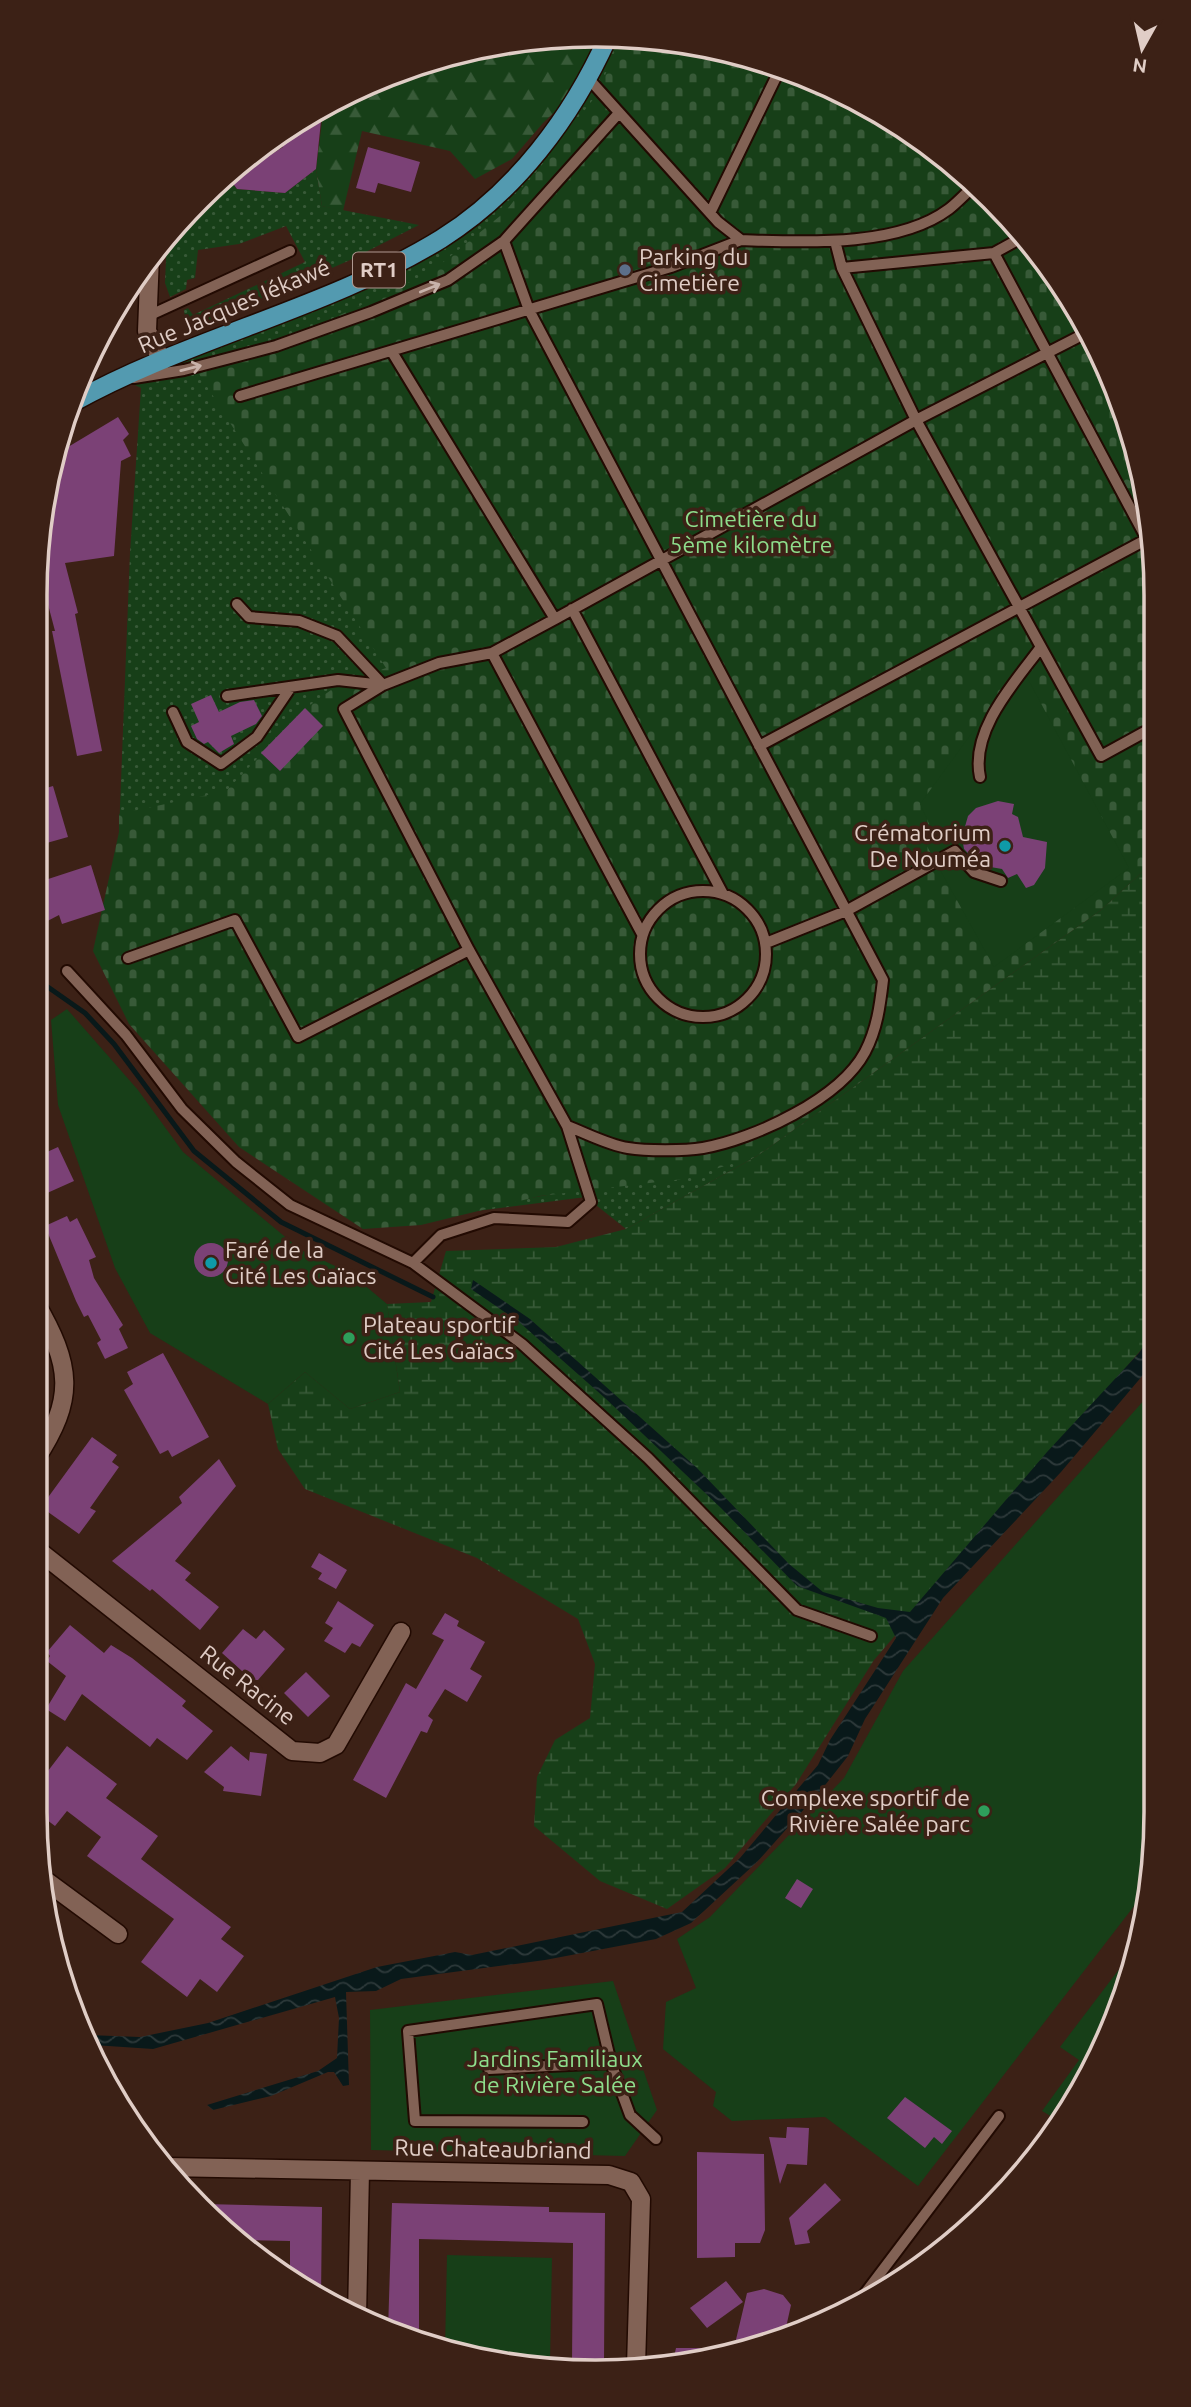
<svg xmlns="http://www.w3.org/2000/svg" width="1191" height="2407" viewBox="0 0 1191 2407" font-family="Ubuntu,sans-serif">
<defs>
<pattern id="grass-dots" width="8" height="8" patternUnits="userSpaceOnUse" patternTransform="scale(1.75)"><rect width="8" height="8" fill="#173f18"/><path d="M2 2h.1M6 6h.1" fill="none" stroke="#385a38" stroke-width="1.8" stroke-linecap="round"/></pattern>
<pattern id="forest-firs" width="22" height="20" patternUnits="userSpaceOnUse" patternTransform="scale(1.75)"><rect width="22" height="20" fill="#173f18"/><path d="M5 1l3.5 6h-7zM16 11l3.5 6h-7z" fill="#385a38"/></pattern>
<pattern id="wetland-marsh" width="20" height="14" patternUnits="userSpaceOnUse" patternTransform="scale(1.75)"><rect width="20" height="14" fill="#173f18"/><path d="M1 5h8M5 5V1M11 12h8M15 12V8" fill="none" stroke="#385a38"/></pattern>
<pattern id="cemetery-stones" width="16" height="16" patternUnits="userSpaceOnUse" patternTransform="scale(1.75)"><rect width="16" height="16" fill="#173f18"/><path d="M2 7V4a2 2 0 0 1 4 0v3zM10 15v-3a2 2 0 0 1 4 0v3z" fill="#385a38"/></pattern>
<pattern id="water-waves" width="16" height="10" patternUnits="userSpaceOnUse" patternTransform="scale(1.75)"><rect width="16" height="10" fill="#09191a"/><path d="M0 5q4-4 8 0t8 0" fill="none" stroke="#2d393a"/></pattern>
</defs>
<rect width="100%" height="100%" fill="#3c2116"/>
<path fill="url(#grass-dots)" d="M 632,36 L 740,54 L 843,93 L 937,151 L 449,637 L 352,760 L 119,832 L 130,553 L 141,388 L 124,380 L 442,238 L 516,176 L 608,37 Z
M 316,169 L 322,206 L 419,225 L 348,261 L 193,328 L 186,325 L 184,310 L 188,308 L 193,315 L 305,262 L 286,226 L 239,244 L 198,250 L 195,278 L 187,280 L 186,289 L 170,297 L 165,283 L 167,237 L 212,189 L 229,179 L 237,189 L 285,193 Z
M 757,1156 L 626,1229 L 586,1197 L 429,1217 Z"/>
<path fill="url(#forest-firs)" d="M 604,37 L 589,79 L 543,123 L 512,159 L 475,179 L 450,151 L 362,131 L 343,211 L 322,206 L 316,169 L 324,106 L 415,65 L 522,40 Z"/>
<path fill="url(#wetland-marsh)" d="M 1152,863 L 1153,1336 L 874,1660 L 796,1784 L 725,1868 L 667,1909 L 600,1881 L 534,1826 L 537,1777 L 555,1740 L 590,1718 L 595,1664 L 578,1619 L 477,1558 L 305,1489 L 278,1449 L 268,1404 L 305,1372 L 350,1409 L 400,1392 L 387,1304 L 431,1302 L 446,1251 L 556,1247 L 626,1229 L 757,1156 L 1101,910 Z"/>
<path fill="url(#cemetery-stones)" d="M 623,36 L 740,54 L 843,93 L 937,151 L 1040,255 L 1113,381 L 1151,523 L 1152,863 L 1101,910 L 757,1156 L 683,1179 L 540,1196 L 421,1225 L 363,1229 L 239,1147 L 129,1024 L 93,951 L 119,832 L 119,814 L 226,791 L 306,708 L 338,685 L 386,668 L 199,374 L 323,323 L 431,272 L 505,212 L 595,97 Z"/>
<path fill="#173f18" d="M 1021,666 L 1129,868 L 994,967 L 923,839 L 934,834 L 920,804 Z
M 67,1009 L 138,1090 L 183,1152 L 301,1250 L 350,1273 L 387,1304 L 400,1392 L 350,1409 L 305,1372 L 268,1404 L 150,1333 L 115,1268 L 58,1105 L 51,1020 Z
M 1154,1389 L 1155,1848 L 1148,1888 L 918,2186 L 825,2117 L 732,2121 L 713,2106 L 716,2092 L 663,2049 L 666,2002 L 696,1988 L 677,1939 L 710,1917 L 844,1778 L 903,1671 Z
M 1139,1943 L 1098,2059 L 1056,2119 L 1042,2111 L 1079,2060 L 1060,2047 Z
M 613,1981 L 657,2110 L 625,2156 L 371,2150 L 370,2010 Z
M 447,2255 L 552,2258 L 550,2363 L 486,2361 L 445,2349 Z"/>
<path fill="url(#water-waves)" d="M 473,1280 L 530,1319 L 696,1467 L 789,1564 L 823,1592 L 878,1608 L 910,1612 L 1047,1452 L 1139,1353 L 1153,1332 L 1154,1362 L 1061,1472 L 943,1598 L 865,1719 L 848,1756 L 822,1789 L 757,1862 L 691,1923 L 656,1939 L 545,1960 L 401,1979 L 376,1991 L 346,1992 L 349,2085 L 343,2086 L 334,2072 L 328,2072 L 271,2096 L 213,2110 L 207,2105 L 318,2071 L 337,2058 L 339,2018 L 335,1997 L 153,2049 L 93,2045 L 88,2035 L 140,2037 L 208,2023 L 377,1967 L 455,1952 L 472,1955 L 682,1912 L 740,1858 L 818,1765 L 830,1740 L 896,1638 L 886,1618 L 797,1586 L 721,1508 L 605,1398 L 519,1322 L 471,1289 Z"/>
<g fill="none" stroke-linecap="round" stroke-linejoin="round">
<path stroke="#09191a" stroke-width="5" d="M 45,985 L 85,1013 L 114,1044 L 194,1151 L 281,1222 L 433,1297"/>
</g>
<path fill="#7b4176" d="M 313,112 L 321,121 L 316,169 L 285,193 L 237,189 L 226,174 L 256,153 L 272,154 L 283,147 L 283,133 Z
M 368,147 L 420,162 L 411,192 L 378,183 L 375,193 L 356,188 Z
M 118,417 L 129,434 L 123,440 L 131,456 L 121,461 L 114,556 L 65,563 L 78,613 L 75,614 L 102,751 L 77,756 L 52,631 L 55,631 L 36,559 L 43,519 L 52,517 L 46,502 L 53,456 Z
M 211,695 L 219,712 L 240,702 L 254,700 L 262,716 L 256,724 L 231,736 L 234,744 L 219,753 L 208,742 L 204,744 L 197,739 L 191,726 L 199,722 L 191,704 Z
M 305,708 L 323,726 L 280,771 L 261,753 Z
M 53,786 L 68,837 L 36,846 L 36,791 Z
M 998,801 L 1014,804 L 1012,814 L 1018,817 L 1023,837 L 1047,842 L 1045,868 L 1034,885 L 1026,888 L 1017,874 L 1008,878 L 1002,869 L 979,865 L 964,849 L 962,837 L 968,816 L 976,808 Z
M 91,865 L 105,910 L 62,924 L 59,915 L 36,927 L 36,883 Z
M 58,1147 L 74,1181 L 36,1198 L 36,1157 Z
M 67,1216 L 70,1222 L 77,1218 L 96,1257 L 89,1260 L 94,1278 L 123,1325 L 119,1329 L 128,1348 L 105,1359 L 97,1343 L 101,1340 L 88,1315 L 84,1317 L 76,1301 L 45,1226 Z
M194 1260a17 17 0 1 1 34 0a17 17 0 1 1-34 0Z
M 163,1353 L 209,1437 L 172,1457 L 168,1450 L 160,1454 L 124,1390 L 133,1384 L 127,1372 Z
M 92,1437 L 117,1455 L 112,1462 L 119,1467 L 90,1508 L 96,1511 L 79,1534 L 41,1507 Z
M 219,1459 L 236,1486 L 175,1561 L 191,1573 L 185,1580 L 219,1607 L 200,1630 L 152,1589 L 150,1591 L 112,1561 L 182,1503 L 179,1497 Z
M 319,1553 L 347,1570 L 336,1589 L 318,1579 L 322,1573 L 311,1567 Z
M 338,1601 L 374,1625 L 360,1647 L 352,1643 L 345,1653 L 324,1641 L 333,1628 L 325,1623 Z
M 445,1613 L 459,1621 L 457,1626 L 485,1642 L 470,1669 L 482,1676 L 467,1702 L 445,1689 L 428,1716 L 433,1720 L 427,1733 L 421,1731 L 386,1798 L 353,1780 L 406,1683 L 416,1689 L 444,1640 L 432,1634 Z
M 70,1625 L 104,1653 L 111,1645 L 132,1658 L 186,1701 L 182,1706 L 213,1731 L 187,1760 L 157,1738 L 150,1747 L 82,1694 L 65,1721 L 46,1709 L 66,1676 L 47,1661 L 50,1656 L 47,1652 Z
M 243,1629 L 256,1639 L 264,1630 L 285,1649 L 258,1680 L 252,1680 L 222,1653 Z
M 306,1672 L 330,1696 L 308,1717 L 284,1693 Z
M 67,1746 L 117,1784 L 106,1798 L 158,1836 L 141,1859 L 231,1927 L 221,1939 L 244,1956 L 217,1992 L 200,1979 L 187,1997 L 141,1962 L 174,1919 L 87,1856 L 101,1837 L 67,1811 L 55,1826 L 35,1811 L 35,1788 Z
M 231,1746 L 249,1761 L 250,1752 L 267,1754 L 261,1796 L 223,1791 L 224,1787 L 204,1772 Z
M 797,1879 L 813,1889 L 801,1908 L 785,1898 Z
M 905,2097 L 952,2131 L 942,2144 L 934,2137 L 925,2148 L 887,2118 Z
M 787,2127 L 809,2128 L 807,2165 L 787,2164 L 780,2184 L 769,2137 L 786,2138 Z
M 697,2152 L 764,2154 L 765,2230 L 760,2243 L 735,2243 L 735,2257 L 697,2258 Z
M 825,2183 L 841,2200 L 807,2231 L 810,2243 L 795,2245 L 789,2218 Z
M 392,2203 L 549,2207 L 549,2212 L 605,2213 L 604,2365 L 572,2364 L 573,2243 L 419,2239 L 419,2341 L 388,2331 Z
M 205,2204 L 322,2207 L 321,2298 L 290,2281 L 290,2241 L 244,2240 Z
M 726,2281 L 743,2302 L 707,2328 L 690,2308 Z
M 764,2289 L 783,2295 L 791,2305 L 785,2332 L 734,2348 L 747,2293 Z
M 676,2348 L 718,2348 L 719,2352 L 672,2366 Z"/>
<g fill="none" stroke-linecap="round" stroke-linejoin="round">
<defs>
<path id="service" d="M 710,213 L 780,69
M 741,240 C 802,242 897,248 949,209 C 957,203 965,194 973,187
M 835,241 L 842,268 L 916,420 L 1101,756 L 1152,728
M 994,253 L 1151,547
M 842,268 L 994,253 L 1023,237
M 146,317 L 290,251
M 134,378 L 184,370 L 276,346 L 371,312 L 448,280 L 504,241
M 240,396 L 671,267 L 741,240 L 718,222 L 589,79
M 237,604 L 249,617 L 299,621 L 337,636 L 383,685 L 344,709 L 469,950 L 567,1126 C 586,1133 608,1145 628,1148 C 646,1151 684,1151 703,1148 C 754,1139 840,1099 865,1052 C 877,1029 880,1006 883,980 L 529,310 L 504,241 L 619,113
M 572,609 L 723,894
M 555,619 L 916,420 L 1086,333
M 492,653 L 642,934
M 227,696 L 338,680 L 383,685 L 439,663 L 492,653 L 555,619 L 392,352
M 173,712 L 187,742 L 221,764 L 257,737 L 291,687
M 759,746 L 1151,537
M 980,777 C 970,730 1015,682 1041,647
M640 954a63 63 0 1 1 126 0a63 63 0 1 1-126 0Z
M 766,943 L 846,911 L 955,851 L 974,872 L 1001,881
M 128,958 L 235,920 L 298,1037 L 469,950
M 67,971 L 126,1035 L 182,1109 L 236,1162 L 290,1205 L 413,1263 L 522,1344 L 648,1458 L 797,1610 L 871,1636
M 413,1263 L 441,1235 L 494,1218 L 568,1222 L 591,1202 L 567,1126
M 489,2069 L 611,2063
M 583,2122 L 415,2121 L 408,2031 L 597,2004 L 611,2063 L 630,2115 L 656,2139
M 857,2304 L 999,2116"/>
<path id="minor" d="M 150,256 L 147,331 L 162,361
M 35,1460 C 76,1398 72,1366 35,1302
M 35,1548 L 292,1751 L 320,1753 L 336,1745 L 401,1632
M 46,1881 L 118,1934
M 166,2167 L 609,2175 L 631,2182 L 641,2199 L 636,2366
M 357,2317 L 360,2171"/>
<path id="primary" d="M 72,403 C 188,338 327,309 441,239 C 516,192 572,117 608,37"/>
</defs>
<use href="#service" stroke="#220a02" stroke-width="14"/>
<use href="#minor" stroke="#220a02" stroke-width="21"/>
<use href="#primary" stroke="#220a02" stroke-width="21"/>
<use href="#service" stroke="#826255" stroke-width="10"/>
<use href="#minor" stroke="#826255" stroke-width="18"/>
<use href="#primary" stroke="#539ab0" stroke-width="18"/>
</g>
<defs><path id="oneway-shaft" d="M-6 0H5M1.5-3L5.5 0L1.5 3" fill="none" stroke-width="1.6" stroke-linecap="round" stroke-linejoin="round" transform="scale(1.75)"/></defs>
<g stroke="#c8b2aa">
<use href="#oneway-shaft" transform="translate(430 288) rotate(-22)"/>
<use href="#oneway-shaft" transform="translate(191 368) rotate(-14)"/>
</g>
<circle fill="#5c6f8a" stroke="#3c2116" stroke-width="2.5" cx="625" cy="270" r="7"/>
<g fill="#0f9aa8" stroke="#3c2116" stroke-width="2.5">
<circle cx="1005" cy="846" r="7"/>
<circle cx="211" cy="1263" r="7"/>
</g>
<g fill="#2e9e5b" stroke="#3c2116" stroke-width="2.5">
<circle cx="349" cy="1338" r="7"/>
<circle cx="984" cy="1811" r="7"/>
</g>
<g text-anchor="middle" stroke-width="7" stroke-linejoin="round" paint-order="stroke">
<rect fill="#3c2116" stroke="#af9991" stroke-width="2" x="353" y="252.5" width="52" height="35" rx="5"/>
<g font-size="21" font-weight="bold" fill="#e0cdc6">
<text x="379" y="277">RT1</text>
</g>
<g font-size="23" fill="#e0cdc6" stroke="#3c2116" text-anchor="start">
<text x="639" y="265">Parking du<tspan x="639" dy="26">Cimetière</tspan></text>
<text x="991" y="841" text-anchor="end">Crématorium<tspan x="991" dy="26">De Nouméa</tspan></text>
<text x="225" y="1258">Faré de la<tspan x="225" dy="26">Cité Les Gaïacs</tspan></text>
<text x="363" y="1333">Plateau sportif<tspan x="363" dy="26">Cité Les Gaïacs</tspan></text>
<text x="970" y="1806" text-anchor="end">Complexe sportif de<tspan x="970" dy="26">Rivière Salée parc</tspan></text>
</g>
<g font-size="23" fill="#e0cdc6" stroke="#3c2116">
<text transform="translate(234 306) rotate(-23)" y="8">Rue Jacques Iékawé</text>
<text transform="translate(248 1685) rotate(38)" y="8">Rue Racine</text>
<text transform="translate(493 2149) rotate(1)" y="8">Rue Chateaubriand</text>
</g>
<g font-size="23" fill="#8ede8c" stroke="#3c2116">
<text x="751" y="527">Cimetière du<tspan x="751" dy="26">5ème kilomètre</tspan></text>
<text x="555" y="2067">Jardins Familiaux<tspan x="555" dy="26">de Rivière Salée</tspan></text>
</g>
</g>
<path d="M0 0H1191V2407H0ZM595 47H596A548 548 0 0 1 1144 595V1812A548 548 0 0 1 596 2360H595A548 548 0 0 1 47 1812V595A548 548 0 0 1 595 47Z" fill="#3c2116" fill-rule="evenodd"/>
<path fill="none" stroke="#e0cdc6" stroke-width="3.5" d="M595 47H596A548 548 0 0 1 1144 595V1812A548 548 0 0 1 596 2360H595A548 548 0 0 1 47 1812V595A548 548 0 0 1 595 47Z"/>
<g transform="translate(1142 49) rotate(188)" stroke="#3c2116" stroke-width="5" paint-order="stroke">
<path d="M0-5L12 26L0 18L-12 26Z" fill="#e0cdc6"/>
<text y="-10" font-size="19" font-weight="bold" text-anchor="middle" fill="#e0cdc6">N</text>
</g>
</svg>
